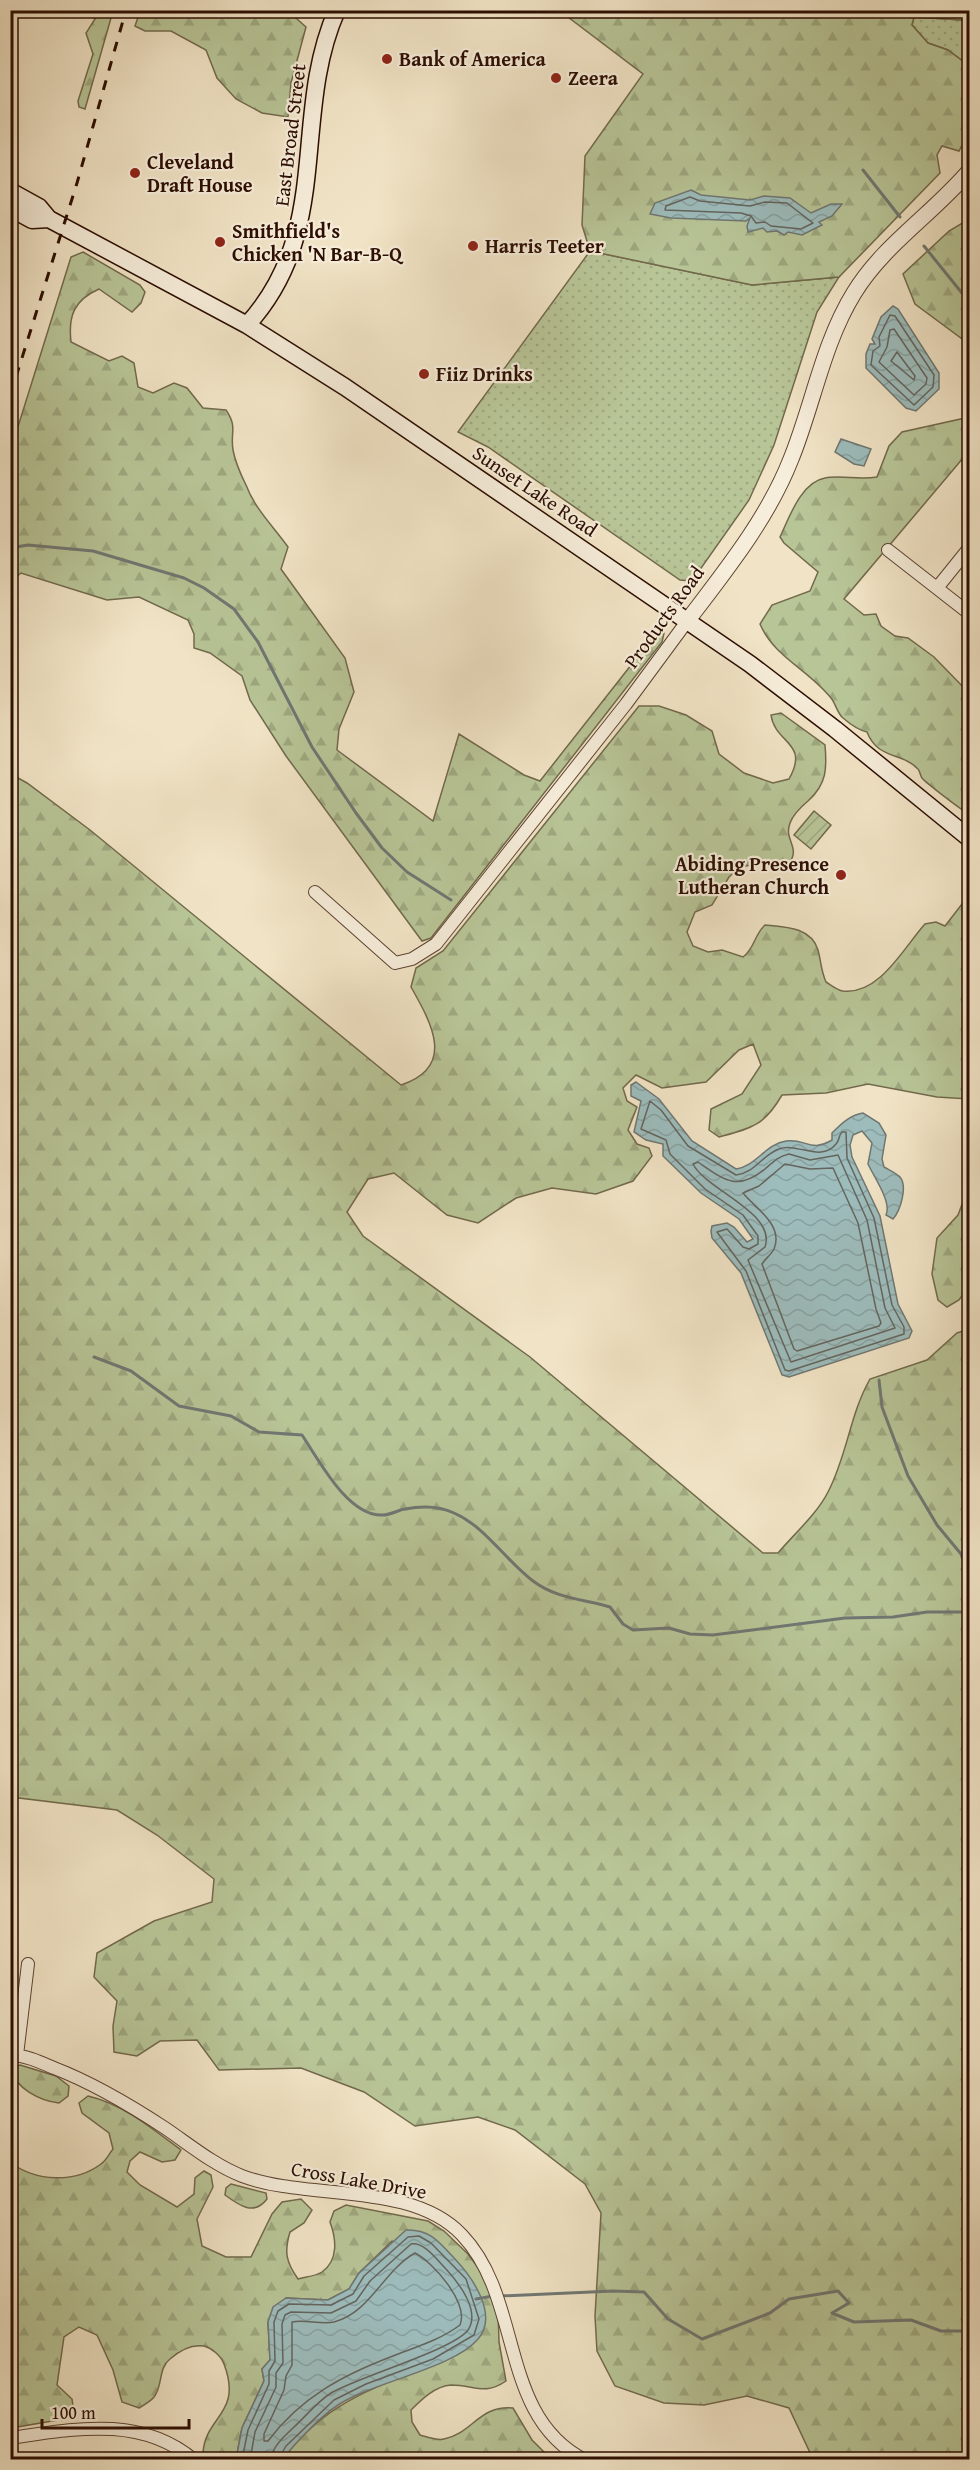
<svg xmlns="http://www.w3.org/2000/svg" width="980" height="2470" viewBox="0 0 980 2470" font-family="'Gentium Book Plus',serif">
<defs>
<pattern id="grass-dots" width="8" height="8" patternUnits="userSpaceOnUse" patternTransform="scale(1.5)"><rect width="8" height="8" fill="#b8c597"/><path d="M2 2h.1M6 6h.1" fill="none" stroke="#9ea880" stroke-width="1.8" stroke-linecap="round"/></pattern>
<pattern id="forest-firs" width="22" height="20" patternUnits="userSpaceOnUse" patternTransform="scale(1.5)"><rect width="22" height="20" fill="#b8c597"/><path d="M5 1l3.5 6h-7zM16 11l3.5 6h-7z" fill="#9ea880"/></pattern>
<pattern id="garden-furrows" width="10" height="10" patternUnits="userSpaceOnUse" patternTransform="scale(1.5)"><rect width="10" height="10" fill="#b8c597"/><path d="M-1 1l2-2M0 10L10 0M9 11l2-2" fill="none" stroke="#9ea880"/></pattern>
<pattern id="water-waves" width="16" height="10" patternUnits="userSpaceOnUse" patternTransform="scale(1.5)"><rect width="16" height="10" fill="#9dbdbd"/><path d="M0 5q4-4 8 0t8 0" fill="none" stroke="#87a1a1"/></pattern>
</defs>
<rect width="100%" height="100%" fill="#f1e4c6"/>
<filter id="stains"><feTurbulence type="fractalNoise" baseFrequency=".00333" numOctaves="4"/><feColorMatrix values="0 0 0 0 .2 0 0 0 0 .09 0 0 0 0 .02 0 0 0 .5 -.17"/></filter>
<radialGradient id="worn" r=".72"><stop offset=".6" stop-color="#630" stop-opacity="0"/><stop offset="1" stop-color="#630" stop-opacity=".3"/></radialGradient>
<path fill="url(#grass-dots)" stroke="#72694c" stroke-width="1.5" d="M 914,17 L 962,20 L 969,17 L 969,66 L 948,50 L 928,43 L 912,25 Z
M 590,251 L 752,285 L 839,277 L 817,312 L 774,445 L 749,500 L 692,581 L 680,580 L 488,447 L 458,432 Z"/>
<path fill="url(#forest-firs)" stroke="#72694c" stroke-width="1.5" d="M 90,11 L 113,11 L 85,109 L 79,107 L 78,101 L 93,54 L 86,33 L 95,19 Z
M 140,11 L 288,11 L 306,27 L 291,83 L 288,117 L 262,113 L 236,99 L 217,78 L 206,50 L 171,31 L 145,31 L 135,26 Z
M 560,11 L 969,11 L 969,17 L 962,20 L 914,17 L 912,25 L 928,43 L 948,50 L 969,66 L 970,130 L 959,151 L 942,146 L 937,155 L 940,173 L 839,277 L 752,285 L 590,251 L 582,225 L 585,156 L 643,74 Z
M 969,219 L 969,344 L 915,304 L 903,274 L 949,231 Z
M 83,252 L 140,285 L 145,292 L 141,303 L 132,312 L 99,289 C 74,300 68,316 71,342 L 109,361 L 122,356 L 134,363 L 138,387 L 153,393 L 174,383 L 187,388 L 203,408 L 226,410 C 238,428 230,431 233,450 C 235,461 241,475 246,485 C 255,509 273,526 288,547 L 281,569 L 345,658 L 354,692 L 339,729 L 337,750 L 433,821 L 459,734 L 524,775 L 540,781 L 661,627 L 664,633 L 662,642 L 431,938 L 422,941 L 286,756 L 250,700 L 242,676 L 210,653 L 194,648 L 194,634 L 188,620 L 139,597 L 107,600 L 21,573 L 11,581 L 11,449 L 71,257 Z
M 969,413 L 969,451 L 844,599 L 864,615 L 876,614 L 881,626 L 895,636 L 908,638 L 934,657 L 969,693 L 969,809 L 966,812 C 960,809 925,782 922,778 C 920,775 920,771 918,769 C 902,752 878,760 867,732 C 858,730 850,724 843,718 C 837,713 836,704 831,698 C 809,670 774,657 760,624 L 772,605 L 810,591 L 818,572 L 784,543 L 780,537 C 789,518 801,482 825,478 C 841,475 859,480 877,477 L 889,446 L 902,432 L 965,418 Z
M 639,706 L 659,706 L 686,715 L 712,731 L 719,754 L 744,773 L 773,783 L 789,779 C 810,742 775,744 771,715 L 781,713 L 825,745 C 827,768 827,784 808,801 C 802,806 793,815 790,823 C 783,842 803,846 787,867 L 757,864 L 740,867 L 729,877 L 712,905 L 695,912 L 687,932 L 693,946 L 708,952 L 722,950 L 743,957 C 755,948 754,935 765,925 C 785,927 811,927 818,950 C 821,961 821,971 826,982 C 831,985 837,990 843,991 C 880,995 904,947 925,924 L 936,922 L 945,926 L 969,895 L 969,1099 L 937,1097 L 868,1084 L 826,1093 L 782,1095 C 764,1126 752,1128 719,1137 L 709,1130 L 711,1109 L 742,1094 L 761,1065 L 753,1044 L 739,1050 L 706,1082 L 662,1088 L 636,1075 L 623,1088 L 627,1101 L 637,1107 L 628,1130 L 637,1144 L 649,1148 L 652,1156 L 633,1181 L 596,1194 L 552,1188 L 516,1198 L 478,1223 L 447,1215 L 394,1173 L 368,1179 L 347,1212 L 363,1236 L 530,1357 L 763,1553 L 778,1553 C 794,1534 817,1514 828,1492 C 847,1456 850,1414 870,1379 L 927,1360 L 957,1333 L 969,1329 L 969,2459 L 813,2459 L 789,2408 L 747,2396 L 704,2405 L 664,2403 L 615,2386 L 597,2351 L 595,2316 L 601,2213 L 585,2184 L 515,2130 L 478,2117 L 415,2126 L 364,2092 L 301,2068 L 219,2070 L 197,2040 L 160,2041 L 137,2056 L 114,2052 L 113,2026 L 117,2001 L 94,1977 L 97,1953 L 154,1921 L 212,1902 L 214,1879 L 157,1835 L 117,1810 L 11,1797 L 11,774 L 27,783 L 90,830 L 401,1085 C 456,1067 432,1024 411,987 L 416,968 L 443,951 Z
M 969,1186 L 969,1286 L 959,1300 L 947,1307 L 938,1300 L 932,1274 L 937,1238 L 958,1215 Z
M 20,2065 L 56,2076 L 69,2086 L 68,2096 L 59,2103 C 40,2101 15,2088 11,2069 Z
M 88,2096 C 123,2104 153,2129 181,2150 L 175,2160 L 162,2162 L 140,2152 L 130,2161 L 127,2172 L 140,2185 L 177,2207 L 194,2194 L 195,2178 L 204,2171 L 211,2175 L 213,2187 L 197,2219 L 202,2246 L 226,2257 L 251,2257 L 272,2214 L 282,2202 L 301,2199 L 312,2210 L 304,2223 L 290,2232 C 284,2252 286,2262 298,2279 C 305,2277 316,2276 322,2272 C 339,2260 336,2238 330,2222 L 334,2211 L 346,2205 L 428,2221 L 444,2231 L 468,2254 L 485,2277 L 498,2310 L 499,2342 L 506,2381 C 484,2396 475,2385 451,2385 C 435,2386 421,2400 411,2410 L 412,2422 L 420,2435 C 427,2437 438,2441 444,2439 C 473,2433 479,2405 513,2408 L 532,2440 L 551,2459 L 349,2460 C 326,2455 306,2459 283,2459 C 323,2404 374,2387 436,2364 L 392,2241 L 359,2273 L 349,2289 L 328,2300 L 286,2298 L 268,2322 L 270,2360 L 262,2369 L 264,2381 L 242,2428 L 236,2459 L 210,2459 L 203,2453 C 205,2416 243,2414 224,2364 C 221,2356 212,2348 204,2346 C 191,2344 179,2351 170,2359 C 158,2368 163,2386 154,2397 C 151,2401 144,2405 139,2408 L 122,2402 L 113,2370 L 97,2335 L 79,2327 L 64,2337 L 57,2385 L 72,2399 L 74,2413 L 64,2419 L 11,2428 L 10,2279 L 17,2269 L 14,2252 L 11,2250 L 11,2163 C 36,2181 74,2184 101,2164 C 106,2161 109,2154 113,2149 L 109,2133 L 82,2113 L 79,2103 Z
M 231,2184 L 266,2193 L 267,2199 C 254,2216 240,2206 225,2195 L 226,2188 Z"/>
<path fill="url(#garden-furrows)" stroke="#72694c" stroke-width="1.5" d="M 814,811 L 831,825 L 811,849 L 794,835 Z"/>
<path fill="url(#water-waves)" stroke="#707772" stroke-width="1.5" d="M 691,190 L 701,195 L 750,200 L 764,196 L 790,198 L 811,213 L 831,204 L 842,204 L 832,216 L 819,222 L 822,225 L 802,235 L 788,232 L 784,235 L 777,231 L 767,232 L 763,228 L 748,232 L 747,226 L 750,218 L 746,221 L 671,218 L 650,214 L 655,203 Z
M 893,306 L 898,309 L 939,373 L 939,389 L 916,411 L 906,408 L 866,368 L 866,354 L 870,344 L 875,344 L 872,339 L 881,317 Z
M 841,439 L 871,449 L 864,466 L 854,464 L 835,452 Z
M 636,1082 L 659,1099 L 692,1141 L 736,1169 C 756,1166 766,1144 786,1141 C 805,1138 811,1153 832,1140 L 832,1133 C 841,1124 850,1115 863,1113 L 879,1123 L 886,1135 L 882,1159 L 884,1167 C 889,1170 896,1173 900,1177 C 908,1187 900,1211 893,1219 L 886,1215 C 892,1202 874,1177 868,1164 L 872,1143 L 862,1131 L 853,1135 L 850,1145 L 852,1157 L 880,1216 L 898,1304 L 912,1331 L 909,1338 L 789,1377 L 782,1375 L 741,1273 L 712,1238 L 711,1231 L 712,1226 L 727,1223 L 734,1227 L 747,1242 L 753,1239 L 739,1219 L 701,1193 L 663,1156 L 663,1144 L 646,1140 L 634,1132 L 641,1101 L 631,1096 L 631,1085 Z
M 406,2230 C 430,2229 439,2242 455,2259 C 472,2277 499,2315 478,2339 C 454,2368 373,2382 338,2405 C 320,2417 295,2443 283,2459 L 236,2459 L 242,2428 L 264,2381 L 262,2369 L 270,2360 L 268,2322 L 273,2307 L 286,2298 L 328,2300 L 349,2289 L 359,2273 Z"/>
<g fill="none" stroke-linecap="round" stroke-linejoin="round">
<path stroke="#64655f" stroke-width="1.5" d="M 690,197 L 700,201 L 750,206 L 765,202 L 787,203 L 813,223 L 801,229 L 771,226 L 765,222 L 756,223 L 751,216 L 741,213 L 665,210 L 666,206 Z
M 890,315 L 895,316 L 934,375 L 933,387 L 914,405 L 871,365 L 873,351 L 880,346 L 879,337 Z
M 894,329 L 927,378 L 926,384 L 914,395 L 879,362 L 887,347 L 890,330 Z
M 897,352 L 915,376 L 914,380 L 891,361 Z
M 650,1101 L 661,1110 L 688,1146 L 736,1175 C 755,1173 762,1155 779,1149 C 797,1142 821,1163 836,1144 C 840,1140 838,1136 842,1132 L 846,1132 L 847,1158 L 874,1218 L 892,1305 L 904,1327 L 904,1334 L 789,1371 L 785,1370 L 746,1271 L 717,1232 L 727,1229 L 743,1247 L 749,1249 L 758,1244 L 758,1236 L 743,1215 L 705,1189 L 670,1154 L 666,1140 L 641,1129 Z
M 789,1154 L 810,1160 L 838,1155 L 867,1220 L 885,1308 L 895,1328 L 791,1362 L 748,1260 L 765,1247 C 777,1213 706,1190 693,1164 L 698,1162 C 724,1180 737,1192 765,1169 C 773,1162 779,1156 789,1154 Z
M 785,1164 L 810,1169 L 833,1168 L 858,1223 L 876,1309 L 881,1323 L 879,1326 L 797,1351 L 794,1349 L 762,1264 C 765,1259 771,1255 774,1249 C 784,1225 755,1208 743,1193 L 759,1186 Z
M 415,2253 C 433,2262 469,2303 460,2325 C 440,2340 416,2347 393,2356 C 343,2375 301,2397 268,2441 L 264,2441 L 264,2434 L 284,2390 L 286,2376 L 292,2365 L 292,2322 C 305,2319 321,2325 334,2322 C 371,2312 383,2271 415,2253 Z
M 242,2460 L 248,2430 L 269,2384 L 269,2371 L 275,2361 L 274,2322 L 278,2311 L 289,2304 L 331,2305 L 353,2294 L 364,2276 L 408,2237 L 419,2236 L 431,2243 L 466,2279 L 479,2319 L 474,2335 L 433,2359 L 366,2384 L 334,2400 L 286,2446 L 278,2460
M 250,2460 L 255,2432 L 276,2387 L 276,2373 L 283,2363 L 282,2324 L 285,2315 L 291,2312 L 331,2313 L 356,2301 L 370,2281 L 411,2244 C 425,2242 437,2260 446,2269 C 458,2282 481,2311 468,2330 C 453,2350 360,2376 331,2393 C 318,2401 306,2416 294,2427 C 285,2436 272,2446 271,2460"/>
<path stroke="#707772" stroke-width="3" d="M 863,170 L 900,217
M 924,246 L 970,303
M 10,548 L 28,545 L 93,551 L 184,578 L 204,588 L 234,609 L 258,642 L 312,747 L 356,813 L 382,848 L 407,872 L 451,900
M 94,1357 L 131,1371 L 179,1406 L 231,1416 L 259,1432 L 302,1435 C 319,1460 348,1517 383,1515 C 391,1515 398,1510 405,1509 C 421,1506 439,1506 454,1513 C 486,1527 505,1560 533,1581 C 557,1599 583,1599 610,1607 L 623,1624 L 633,1630 L 669,1628 L 690,1634 L 713,1635 L 845,1618 L 893,1617 L 927,1612 L 970,1612
M 879,1380 L 882,1407 L 908,1476 L 937,1525 L 961,1554 L 970,1579
M 500,2296 L 613,2291 L 644,2292 L 668,2319 L 702,2339 L 770,2313 L 789,2299 L 838,2291 L 849,2303 L 832,2313 L 854,2322 L 911,2320 L 941,2331 L 966,2331 L 970,2326
M 476,2299 L 493,2296"/>
<defs>
<path id="minor" d="M 888,550 L 970,614
M 937,588 L 970,547
M 315,892 L 395,963 L 412,959 L 436,944 L 626,704 L 688,620
M 10,2055 C 25,2055 40,2062 54,2068 C 93,2083 130,2105 165,2128 C 190,2145 214,2165 242,2176 C 309,2201 411,2181 462,2235 C 524,2300 498,2416 585,2460
M 17,2055 L 28,1964
M 10,2438 C 74,2429 140,2415 194,2460"/>
<path id="tertiary" d="M 688,620 C 726,570 768,518 791,459 C 813,405 823,343 854,293 C 883,245 934,213 970,170"/>
<path id="secondary" d="M 10,191 L 39,207 L 49,219 L 247,325 L 345,387 L 750,664 L 835,729 L 970,839
M 10,208 L 32,220 L 49,219
M 247,325 C 334,230 290,116 337,10"/>
</defs>
<use href="#minor" stroke="#5d4332" stroke-width="14"/>
<use href="#tertiary" stroke="#5d4332" stroke-width="17"/>
<use href="#secondary" stroke="#2c0d01" stroke-width="19"/>
<use href="#minor" stroke="#f6edda" stroke-width="12"/>
<use href="#tertiary" stroke="#f6edda" stroke-width="15"/>
<use href="#secondary" stroke="#f6edda" stroke-width="16"/>
<path stroke="#2c0d01" stroke-width="3" stroke-dasharray="10 10" stroke-linecap="butt" d="M 10,396 L 77,183 L 126,10"/>
</g>
<g fill="#8f2418" stroke="#f6edda" stroke-width="2">
<circle cx="387" cy="59" r="6"/>
<circle cx="556" cy="78" r="6"/>
<circle cx="135" cy="173" r="6"/>
<circle cx="220" cy="242" r="6"/>
<circle cx="473" cy="246" r="6"/>
<circle cx="424" cy="374" r="6"/>
<circle cx="841" cy="875" r="6"/>
</g>
<g text-anchor="middle" stroke-width="4.5" stroke-linejoin="round" paint-order="stroke">
<g font-size="20" font-weight="bold" fill="#2c0d01" stroke="#f6edda" text-anchor="start">
<text x="399" y="66">Bank of America</text>
<text x="568" y="85">Zeera</text>
<text x="147" y="169">Cleveland<tspan x="147" dy="23">Draft House</tspan></text>
<text x="232" y="238">Smithfield's<tspan x="232" dy="23">Chicken 'N Bar-B-Q</tspan></text>
<text x="485" y="253">Harris Teeter</text>
<text x="436" y="381">Fiiz Drinks</text>
<text x="829" y="871" text-anchor="end">Abiding Presence<tspan x="829" dy="23">Lutheran Church</tspan></text>
</g>
<g font-size="20" fill="#2c0d01" stroke="#f6edda">
<text transform="translate(290 135) rotate(-83)" y="7">East Broad Street</text>
<text transform="translate(535 491) rotate(34)" y="7">Sunset Lake Road</text>
<text transform="translate(664 617) rotate(-54)" y="7">Products Road</text>
<text transform="translate(359 2180) rotate(10)" y="7">Cross Lake Drive</text>
</g>
</g>
<rect width="980" height="2470" fill="none" stroke="#f1e4c6" stroke-width="36"/>
<rect x="12" y="12" width="956" height="2446" fill="none" stroke="#2c0d01" stroke-width="3"/>
<rect x="18" y="18" width="944" height="2434" fill="none" stroke="#2c0d01" stroke-width="1.5"/>
<path d="M42 2419v9h147v-9" fill="none" stroke="#2c0d01" stroke-width="3"/>
<text x="51" y="2419" font-size="18" fill="#2c0d01" stroke="#f6edda" stroke-width="4.5" paint-order="stroke">100 m</text>
<rect width="100%" height="100%" filter="url(#stains)"/>
<rect width="100%" height="100%" fill="url(#worn)"/>
</svg>
